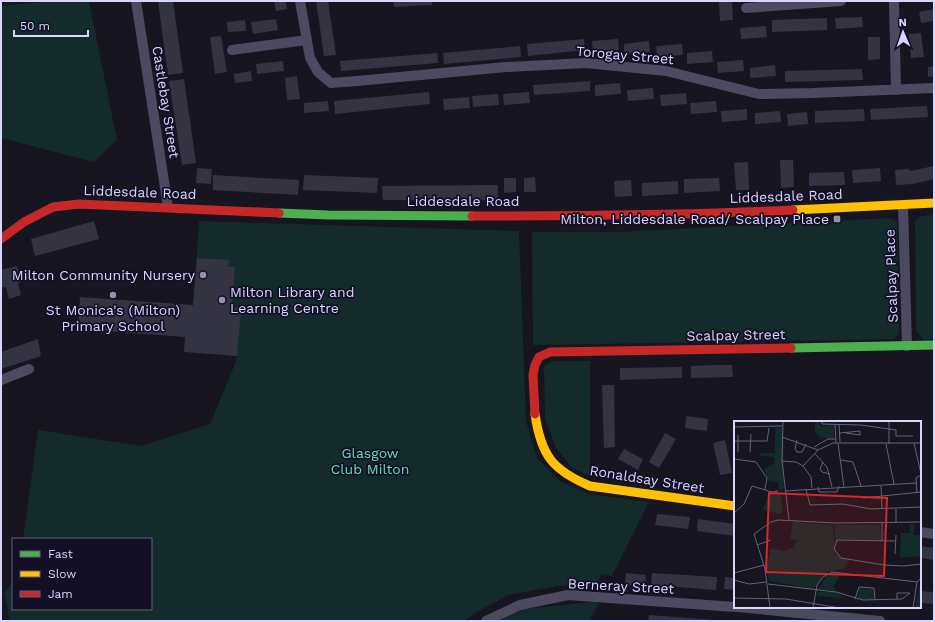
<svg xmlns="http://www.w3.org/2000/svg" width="935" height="622" viewBox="0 0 935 622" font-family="'Work Sans',sans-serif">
<rect width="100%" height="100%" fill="#161520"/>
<path fill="#132b2b" d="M 53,1 L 89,1 L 117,140 L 94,162 L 1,138 L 1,6 Z
M 934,215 L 934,339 L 924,340 L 916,331 L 915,221 L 921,216 Z
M 890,218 L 897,222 L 899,333 L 894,339 L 533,345 L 532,232 L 618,232 Z
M 199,221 L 519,231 L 526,421 L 537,458 L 560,481 L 590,494 L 649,502 L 612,576 L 601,574 L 596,587 L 558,586 L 508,595 L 472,615 L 465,621 L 10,621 L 4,593 L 13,582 L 13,609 L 151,609 L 151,539 L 23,539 L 38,430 L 141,446 L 210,424 L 235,364 L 237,356 L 193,305 Z
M 552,361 L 590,361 L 590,476 L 572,468 L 555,446 L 545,419 L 544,366 Z
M 600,601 L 589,621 L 498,621 L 525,609 Z"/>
<path fill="#343342" d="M 158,1 L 173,1 L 183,73 L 168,75 Z
M 274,1 L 286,1 L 287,9 L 276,11 Z
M 316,1 L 328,1 L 336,55 L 324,56 Z
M 393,1 L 432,1 L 432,5 L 394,7 Z
M 719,1 L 732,1 L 733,20 L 720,21 Z
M 934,9 L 934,21 L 921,23 L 919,12 Z
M 862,17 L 863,27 L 836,29 L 835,18 Z
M 827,18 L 827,30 L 772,32 L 772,20 Z
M 276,19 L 278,30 L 253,34 L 251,22 Z
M 245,20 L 246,31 L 228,32 L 227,22 Z
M 766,26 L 767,37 L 741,39 L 740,28 Z
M 921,33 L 924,57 L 911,58 L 909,34 Z
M 221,36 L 227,72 L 215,74 L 210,37 Z
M 868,37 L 880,37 L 880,59 L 868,60 Z
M 584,39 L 585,50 L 528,56 L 527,44 Z
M 618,39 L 619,50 L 593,52 L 592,41 Z
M 649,41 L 650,52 L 624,54 L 624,44 Z
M 682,44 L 683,55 L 657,57 L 656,46 Z
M 520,46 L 521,57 L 444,64 L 443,53 Z
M 712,51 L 713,62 L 687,64 L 687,53 Z
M 437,53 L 438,63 L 341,71 L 340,61 Z
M 743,60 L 744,71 L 718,73 L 717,62 Z
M 283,61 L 284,71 L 257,74 L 256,64 Z
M 775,65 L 776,76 L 750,78 L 750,68 Z
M 934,66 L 934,76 L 928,77 L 928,67 Z
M 862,69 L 863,80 L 785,82 L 785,71 Z
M 251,71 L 252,81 L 235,83 L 234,74 Z
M 297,76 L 300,99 L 287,100 L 285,78 Z
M 184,79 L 196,163 L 182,165 L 169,81 Z
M 590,81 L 590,91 L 534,95 L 533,85 Z
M 620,83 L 621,94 L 595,96 L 595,85 Z
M 653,88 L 654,99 L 628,101 L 627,90 Z
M 429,92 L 430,104 L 335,114 L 334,101 Z
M 529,92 L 530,103 L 504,105 L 503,94 Z
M 686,93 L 687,104 L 661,106 L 660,95 Z
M 498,94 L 499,105 L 473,107 L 472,96 Z
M 469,97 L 470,108 L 444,110 L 443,99 Z
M 328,101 L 329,111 L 304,113 L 304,103 Z
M 716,101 L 717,112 L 691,114 L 690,103 Z
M 927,106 L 928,117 L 871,120 L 870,109 Z
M 747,109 L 747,120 L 722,122 L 721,111 Z
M 864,109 L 865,121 L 815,123 L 815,111 Z
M 780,111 L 781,122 L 755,124 L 755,113 Z
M 807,112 L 808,124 L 788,126 L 787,114 Z
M 780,160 L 793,160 L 794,187 L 781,188 Z
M 748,162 L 749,190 L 736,190 L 734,163 Z
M 934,166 L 934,179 L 913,184 L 896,185 L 895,170 L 909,169 L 910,171 Z
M 197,168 L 212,169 L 211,184 L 196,183 Z
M 880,168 L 881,181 L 853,183 L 852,170 Z
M 844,172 L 845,185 L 809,186 L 809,173 Z
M 213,175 L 299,180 L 298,195 L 213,190 Z
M 304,175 L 378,178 L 377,193 L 303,190 Z
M 535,177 L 536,192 L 524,192 L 524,178 Z
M 504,178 L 516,178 L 516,192 L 504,193 Z
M 719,178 L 720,191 L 684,193 L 684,179 Z
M 631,180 L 632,196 L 615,197 L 614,181 Z
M 678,181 L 678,194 L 642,196 L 642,183 Z
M 498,185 L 498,200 L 383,200 L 382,186 Z
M 94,221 L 99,239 L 35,256 L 31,239 Z
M 197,258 L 229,260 L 228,267 L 235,267 L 232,308 L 241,309 L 237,356 L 184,352 L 185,337 L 78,329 L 80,297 L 193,305 Z
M 17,266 L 21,282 L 18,283 L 21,295 L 9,299 L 6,287 L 1,288 L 1,270 Z
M 38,339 L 41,356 L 1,369 L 1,352 Z
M 712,365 L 732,365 L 733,377 L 691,378 L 691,366 Z
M 682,367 L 682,378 L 620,380 L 620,368 Z
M 602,385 L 614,385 L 615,447 L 604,448 Z
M 686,416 L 708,419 L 707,431 L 685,428 Z
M 665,433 L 676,439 L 659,468 L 649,462 Z
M 725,440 L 732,473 L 720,475 L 713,443 Z
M 624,449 L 643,459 L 638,470 L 618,459 Z
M 657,514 L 690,517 L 688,529 L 655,525 Z
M 698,519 L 735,524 L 735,536 L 697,531 Z
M 920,546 L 934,548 L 934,560 L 920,558 Z
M 626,573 L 646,575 L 645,587 L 625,585 Z
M 652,573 L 717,577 L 716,590 L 651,585 Z
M 725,577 L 735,578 L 735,590 L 724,589 Z
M 920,591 L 934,592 L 934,604 L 920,603 Z
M 649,615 L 714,620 L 714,621 L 648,621 Z"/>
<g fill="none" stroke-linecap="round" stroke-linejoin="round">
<path stroke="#4b4a61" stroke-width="10" d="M 136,1 L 168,207
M 300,1 L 310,58 L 318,72 L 331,83 L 357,81 L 506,67 L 586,63 L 666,71 L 759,94 L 813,93 L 934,88
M 894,1 L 896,90
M 746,8 L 841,1
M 232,50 L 307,40
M 903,205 L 907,346
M 1,380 L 29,369
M 920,532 L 934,534
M 738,607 L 880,621
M 486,621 L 520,605 L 568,595 L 735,607"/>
<path stroke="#4caf50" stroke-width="9" d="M 279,213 L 328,215 L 472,216
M 791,348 L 934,345"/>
<path stroke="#ffc107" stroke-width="9" d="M 793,210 L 934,203
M 535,414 C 541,455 552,470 590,486 L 735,506"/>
<path stroke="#c62828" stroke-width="9" d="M 472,216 C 579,216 686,215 793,210
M 1,239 L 24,222 L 53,207 L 79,204 L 279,213
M 535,414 L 533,375 L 535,365 L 539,357 L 550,352 L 791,348"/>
</g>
<g fill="#9592b0" stroke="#131025" stroke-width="1.5">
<rect x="833" y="215" width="8" height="8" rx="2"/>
<circle cx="203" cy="275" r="4"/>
<circle cx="113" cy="295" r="4"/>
<circle cx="222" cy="300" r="4"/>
</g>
<g text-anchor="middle" stroke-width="3.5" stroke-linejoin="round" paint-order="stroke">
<g font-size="14" fill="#d9d6fd" stroke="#131025">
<text transform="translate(625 55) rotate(5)" y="5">Torogay Street</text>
<text transform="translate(166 102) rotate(81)" y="5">Castlebay Street</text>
<text transform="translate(140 192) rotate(2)" y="5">Liddesdale Road</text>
<text transform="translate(786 196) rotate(-2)" y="5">Liddesdale Road</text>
<text x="463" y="206">Liddesdale Road</text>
<text transform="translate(891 276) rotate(-92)" y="5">Scalpay Place</text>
<text transform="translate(736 335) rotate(-1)" y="5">Scalpay Street</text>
<text transform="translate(647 479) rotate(9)" y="5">Ronaldsay Street</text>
<text transform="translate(621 586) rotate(3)" y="5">Berneray Street</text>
</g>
<g font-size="14" fill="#d9d6fd" stroke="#131025" text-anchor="end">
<text x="829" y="224">Milton, Liddesdale Road/ Scalpay Place</text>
<text x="195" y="280">Milton Community Nursery</text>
<text x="230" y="297" text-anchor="start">Milton Library and<tspan x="230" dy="16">Learning Centre</tspan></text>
<text x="113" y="315" text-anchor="middle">St Monica's (Milton)<tspan x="113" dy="16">Primary School</tspan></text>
</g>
<g font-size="14" fill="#65dab9" stroke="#131025">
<text x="370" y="458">Glasgow<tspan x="370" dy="16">Club Milton</tspan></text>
</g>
</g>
<g transform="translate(734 421)">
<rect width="187" height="187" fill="#161520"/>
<path d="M 81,0 L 84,0 L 87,5 L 100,4 L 100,17 L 87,17 L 81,11 ZM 41,7 L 49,7 L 50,68 L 45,69 L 44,61 L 35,60 L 30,48 L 41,42 L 39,36 L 26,35 L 27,32 L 41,32 ZM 35,73 L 46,73 L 49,91 L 46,93 L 29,89 ZM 59,101 L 99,104 L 101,133 L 115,139 L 110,148 L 96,150 L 88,156 L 80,168 L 35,160 L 32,148 L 37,127 L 50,130 L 59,127 L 63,119 L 56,118 ZM 176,103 L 180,103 L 180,114 L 187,114 L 187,135 L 166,137 L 167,112 L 176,112 ZM 101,104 L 146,104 L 147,119 L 101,118 ZM 108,151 L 100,165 L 102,170 L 84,168 L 93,154 ZM 187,160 L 187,187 L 181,186 ZM 125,167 L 139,168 L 140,178 L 124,178 ZM 84,171 L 101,171 L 110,177 L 82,175 Z" fill="#132b2b"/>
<path fill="none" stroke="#646278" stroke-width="1" d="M 49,0 L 48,40 L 55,99M 88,0 L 88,3 L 127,4 L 162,9 L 162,15 L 179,15M 155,0 L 155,23M 101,3 L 102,22M 105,3 L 106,21M 0,6 L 48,5M 106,12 L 126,10 L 126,14 L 112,12M 48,16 L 84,29M 63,19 L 61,28 L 63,31 L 68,31 L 72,23M 0,20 L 33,20 L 35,7M 104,22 L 110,66M 180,22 L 187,53M 152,23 L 160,63M 80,26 L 94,18 L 101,18M 4,31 L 4,14M 16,31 L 17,13M 81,33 L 93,46 L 98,66M 0,38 L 22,41 L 33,57 L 31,68M 107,39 L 119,41 L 127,65M 48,40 L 62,41 L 69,45 L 77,56 L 78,67M 89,41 L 86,48 L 88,51 L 96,53M 69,45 L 84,29 L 99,22 L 187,22M 147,65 L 148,88M 84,66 L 85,71 L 103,71 L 105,65M 72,68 L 76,84 L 109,83 L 137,88 L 187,86M 51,70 L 182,62M 183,72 L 182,57 L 187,54M 129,77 L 187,71M 162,88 L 162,102M 0,92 L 10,83 L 18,65 L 38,71 L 44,70M 148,120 L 148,102M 161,120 L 103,119 L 100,128 L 107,137 L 150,144 L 170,145 L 187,143M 23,124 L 37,119M 161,133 L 162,114M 0,152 L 30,144M 0,159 L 15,163 L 33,161M 34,163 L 102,171 L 129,179 L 168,178 L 176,172M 0,177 L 52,178 L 106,187M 121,178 L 125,166 L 140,167 L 141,179M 163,178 L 163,172 L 176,172M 36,187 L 31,148 L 20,113 L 37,101 L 44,99 L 101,102 L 187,101M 79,187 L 83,164 L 89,156 L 98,151 L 183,161M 179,187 L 183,161 L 187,157"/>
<path fill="#d62828" fill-opacity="0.15" stroke="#d62828" stroke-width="2" d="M 35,72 L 153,77 L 150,155 L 32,151 Z"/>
<rect width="187" height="187" fill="none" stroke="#d9d6fd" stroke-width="2"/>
</g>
<rect width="935" height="622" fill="none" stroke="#d9d6fd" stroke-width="4"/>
<rect x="12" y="538" width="140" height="72" fill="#131025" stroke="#625f7b"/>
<rect x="20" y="551" width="20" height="6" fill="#4caf50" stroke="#625f7b"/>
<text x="48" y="558" font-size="12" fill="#d9d6fd">Fast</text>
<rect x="20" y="571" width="20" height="6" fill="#ffc107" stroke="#625f7b"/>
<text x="48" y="578" font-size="12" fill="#d9d6fd">Slow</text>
<rect x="20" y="591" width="20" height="6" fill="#c62828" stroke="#625f7b"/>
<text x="48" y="598" font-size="12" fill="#d9d6fd">Jam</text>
<g transform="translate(903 32) rotate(358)" stroke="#131025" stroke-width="3" paint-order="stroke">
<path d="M0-3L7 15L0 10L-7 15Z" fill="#d9d6fd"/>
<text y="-6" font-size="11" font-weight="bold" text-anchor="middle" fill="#d9d6fd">N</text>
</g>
<path d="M14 30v6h74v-6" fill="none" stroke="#d9d6fd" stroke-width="2"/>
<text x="20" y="30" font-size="12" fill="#d9d6fd" stroke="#131025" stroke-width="3" paint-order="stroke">50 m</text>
</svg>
